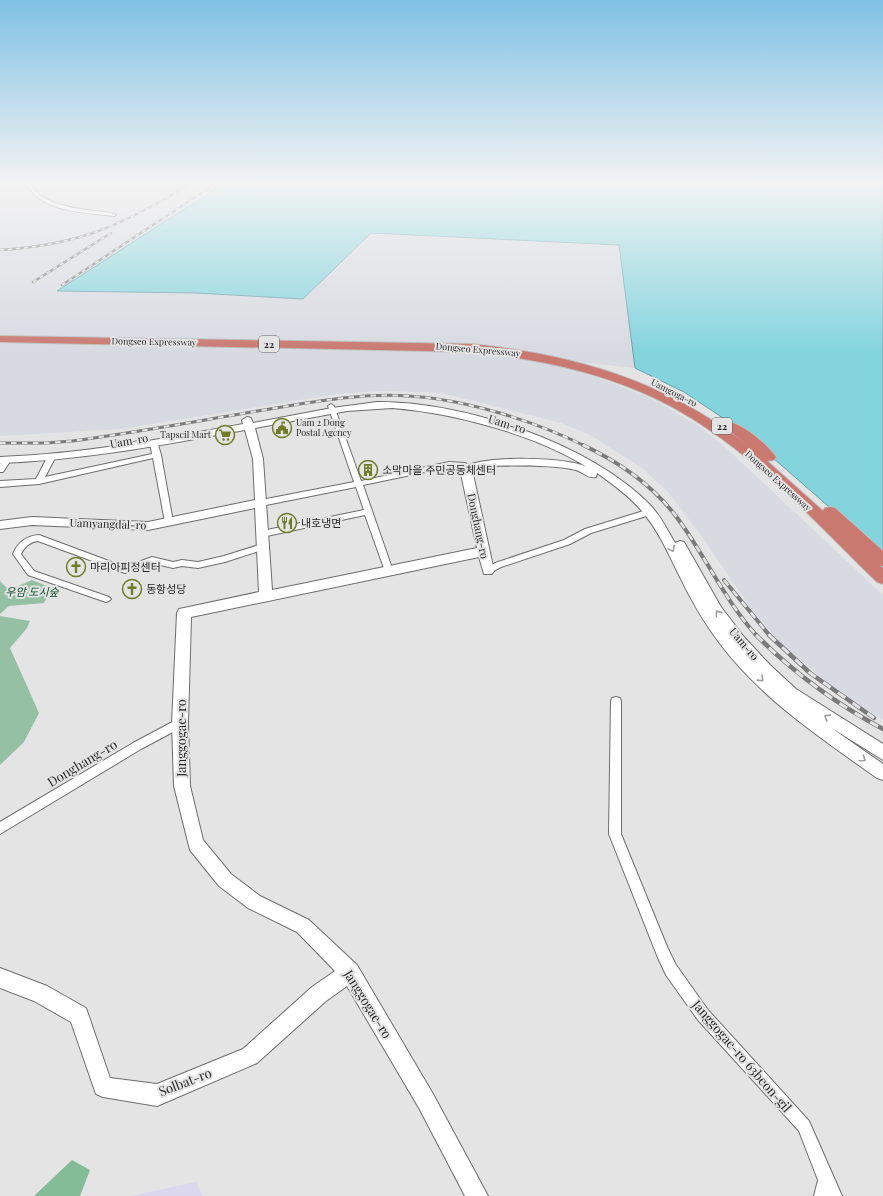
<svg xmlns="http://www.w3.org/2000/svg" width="883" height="1196" viewBox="0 0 883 1196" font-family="'Playfair Display','Noto Sans KR',serif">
<rect width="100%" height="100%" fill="#e4e4e5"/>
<path fill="#d8dae2" d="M 0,184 L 223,184 L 58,291 L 196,293 L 303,299 L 371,233 L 619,245 L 635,368 L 531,357 L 531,350 L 374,343 L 0,336 Z
M 0,342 L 451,350 L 516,357 L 550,364 L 583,372 L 648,397 L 696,424 L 725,447 L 883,595 L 883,720 L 842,695 L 779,642 L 754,613 L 700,534 L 668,492 L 642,468 L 590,435 L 561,423 L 441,393 L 386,391 L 346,393 L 300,400 L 122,429 L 0,436 Z"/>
<path fill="#dbd7ed" d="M 196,1182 L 203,1196 L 131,1196 Z"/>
<path fill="#95c0a3" d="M 32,580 L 52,588 L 44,603 L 9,606 L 0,614 L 0,581 L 9,590 Z
M 0,616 L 30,621 L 27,628 L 10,648 L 39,713 L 24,742 L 0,765 Z"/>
<path fill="#83bc97" d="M 72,1160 L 90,1170 L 80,1196 L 34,1196 Z"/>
<path fill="#84d4de" stroke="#68a0a7" d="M 223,184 L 883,184 L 883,554 L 741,430 L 684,392 L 635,368 L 619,245 L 371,233 L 303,299 L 196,293 L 57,291 Z"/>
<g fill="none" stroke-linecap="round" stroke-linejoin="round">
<defs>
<path id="street" d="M 26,184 L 30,184 C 43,205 72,208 95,211 C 102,212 111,212 116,215 L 114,216 C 84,212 43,213 26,184 Z
M 331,404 L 334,406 L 361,481 L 449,462 L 465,463 L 475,468 L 471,470 L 459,467 L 449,467 L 363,485 L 393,571 L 392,573 L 389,574 L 385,571 L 365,515 L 262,537 L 258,534 L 262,531 L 364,510 L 356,487 L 261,506 L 257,503 L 261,500 L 354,482 L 328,406 Z
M 151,441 L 157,441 L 161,455 L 173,522 L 172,524 L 169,525 L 165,522 L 153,458 L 39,484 L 0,487 L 0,481 L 36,479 L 48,456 L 54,456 L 55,458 L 45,477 L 152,454 L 150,443 Z
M 4,458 L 7,458 L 11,460 L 3,472 L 0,472 L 0,464 Z
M 650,509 L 654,512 L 653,514 L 591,533 L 570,544 L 501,567 L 488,574 L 484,571 L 495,563 L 564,540 L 585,529 Z
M 39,535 L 125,567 L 152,557 L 173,562 L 182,560 L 198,562 L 224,556 L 262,544 L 266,547 L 265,549 L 225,562 L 198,568 L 182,566 L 173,568 L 152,563 L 125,573 L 38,541 C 30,542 25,546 21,554 L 34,571 L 109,597 L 111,599 L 109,601 L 106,602 L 28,575 L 13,554 C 18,542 26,536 39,535 Z
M 616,697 L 620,698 L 621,701 L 621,834 L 668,949 L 676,965 L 708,1010 L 809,1121 L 842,1196 L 814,1196 L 818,1180 L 799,1131 L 698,1020 L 666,975 L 658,958 L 609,834 L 611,701 L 612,698 Z
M 180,718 L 184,720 L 185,723 L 184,726 L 141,749 L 0,834 L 0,822 L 133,743 Z"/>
<path id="secondary" d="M 377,402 C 463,401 593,444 652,507 C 661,517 668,531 675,543 L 680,541 L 684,542 L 721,607 L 744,637 L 770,665 L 796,689 L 883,744 L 883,760 L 830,727 L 883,764 L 883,780 L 877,778 C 822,739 763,700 721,645 C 704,623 690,598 678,573 C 668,553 659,532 645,515 C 633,499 614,485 597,473 L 596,477 C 588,479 583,472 576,470 C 558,465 508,465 489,466 C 483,467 476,469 473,474 L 494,571 L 492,574 L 484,574 L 479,557 L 191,617 L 188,723 L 190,786 L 203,840 L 231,874 L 260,896 L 309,920 L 357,965 L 433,1094 L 488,1196 L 465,1196 L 419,1108 L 347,986 L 326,1001 L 257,1063 L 157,1106 L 103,1097 L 96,1094 L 71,1022 L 34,1001 L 0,988 L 0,968 L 47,986 L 86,1008 L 110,1078 L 157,1084 L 243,1049 L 312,987 L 335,971 L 297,932 L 248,908 L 219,886 L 190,850 L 174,786 L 172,723 L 177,613 L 179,609 L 184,608 L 259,592 L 255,508 L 148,530 L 32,525 L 0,529 L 0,521 L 32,517 L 148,522 L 255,500 L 253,459 L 245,430 C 163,445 83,460 0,463 L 0,457 C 82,454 162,439 243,424 L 242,420 L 247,417 L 251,418 L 253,423 L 332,408 ZM 392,408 C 454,413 534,434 587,467 C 566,457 491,456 469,465 C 466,466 464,471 461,474 L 477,548 L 272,590 L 263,459 L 255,428 L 347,411 Z"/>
<path id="highway" d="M 0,336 L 473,344 C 580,356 669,382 755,451 L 722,425 L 724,422 C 738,419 769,446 776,457 L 774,460 L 767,461 L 823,511 L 825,508 L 830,507 L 835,508 L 883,551 L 883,566 L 879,565 L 883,568 L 883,584 L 877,582 C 816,523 756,455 681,412 C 617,375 545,360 473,352 L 0,342 Z"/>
</defs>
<use href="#street" stroke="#6d6d6f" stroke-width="2"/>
<use href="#secondary" stroke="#6d6d6f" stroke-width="2"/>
<use href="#highway" stroke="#bebebe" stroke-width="2"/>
<use href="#street" fill="#fff" fill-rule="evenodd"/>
<use href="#secondary" fill="#fff" fill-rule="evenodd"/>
<use href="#highway" fill="#c97970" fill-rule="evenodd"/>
<defs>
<path id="rail-far3" d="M 0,250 C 80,245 123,225 190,184
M 33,282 L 111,233
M 62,285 L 215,184"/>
<path id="rail-far2" d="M 0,443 L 46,443 L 72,441 C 140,432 208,419 276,408 C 319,401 364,393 408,396 C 465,399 534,421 585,446"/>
<path id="rail-far1" d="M 583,445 C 621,463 654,486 678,519 C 706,557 725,601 757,636
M 724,580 L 770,636"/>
<path id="rail" d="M 756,635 C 794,673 836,704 883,729
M 769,635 L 810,673 L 874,718"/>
</defs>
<use href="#rail-far3" stroke="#7b7b7c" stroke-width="2.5"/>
<use href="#rail-far2" stroke="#7b7b7c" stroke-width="3"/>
<use href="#rail-far1" stroke="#7b7b7c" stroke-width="4"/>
<use href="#rail" stroke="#7b7b7c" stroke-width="4.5"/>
<use href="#rail-far3" stroke="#e4e4e5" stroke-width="1.5" stroke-dasharray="4" stroke-linecap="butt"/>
<use href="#rail-far2" stroke="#e4e4e5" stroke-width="2" stroke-dasharray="5.5" stroke-linecap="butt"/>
<use href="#rail-far1" stroke="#e4e4e5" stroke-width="2.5" stroke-dasharray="7" stroke-linecap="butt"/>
<use href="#rail" stroke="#e4e4e5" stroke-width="3" stroke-dasharray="9" stroke-linecap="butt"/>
</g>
<defs><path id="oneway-chevron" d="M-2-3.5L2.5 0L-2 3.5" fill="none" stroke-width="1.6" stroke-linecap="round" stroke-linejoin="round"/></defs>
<g stroke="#9e9e9e">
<use href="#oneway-chevron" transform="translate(672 549) rotate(62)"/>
<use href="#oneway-chevron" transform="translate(718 613) rotate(-125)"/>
<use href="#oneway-chevron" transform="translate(761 679) rotate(44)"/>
<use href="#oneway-chevron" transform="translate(827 717) rotate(-147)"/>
<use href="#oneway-chevron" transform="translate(863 759) rotate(35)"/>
</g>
<linearGradient id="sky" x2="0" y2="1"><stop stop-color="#80c1e4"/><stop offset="0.52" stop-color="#f3f3f3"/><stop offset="1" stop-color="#f3f3f3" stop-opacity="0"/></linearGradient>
<rect width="883" height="352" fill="url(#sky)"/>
<defs>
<symbol id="civic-ring" viewBox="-11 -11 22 22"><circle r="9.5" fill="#e4e4e5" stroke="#707c28" stroke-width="1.5"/><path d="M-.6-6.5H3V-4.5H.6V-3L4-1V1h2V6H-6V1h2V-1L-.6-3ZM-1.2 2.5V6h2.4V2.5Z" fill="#707c28"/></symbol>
<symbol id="supermarket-ring" viewBox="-11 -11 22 22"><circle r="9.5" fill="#e4e4e5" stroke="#707c28" stroke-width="1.5"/><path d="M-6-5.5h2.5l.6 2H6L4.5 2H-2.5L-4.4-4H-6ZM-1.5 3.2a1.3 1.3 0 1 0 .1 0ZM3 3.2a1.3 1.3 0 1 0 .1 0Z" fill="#707c28"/></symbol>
<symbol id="building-ring" viewBox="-11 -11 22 22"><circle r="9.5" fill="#e4e4e5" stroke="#707c28" stroke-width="1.5"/><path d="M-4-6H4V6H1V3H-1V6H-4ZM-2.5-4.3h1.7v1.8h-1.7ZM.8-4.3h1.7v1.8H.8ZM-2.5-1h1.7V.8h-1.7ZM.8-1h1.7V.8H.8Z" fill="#707c28"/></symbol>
<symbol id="restaurant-ring" viewBox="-11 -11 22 22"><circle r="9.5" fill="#e4e4e5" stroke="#707c28" stroke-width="1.5"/><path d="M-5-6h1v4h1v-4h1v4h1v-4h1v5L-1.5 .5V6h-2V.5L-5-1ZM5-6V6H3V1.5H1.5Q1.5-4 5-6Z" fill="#707c28"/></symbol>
<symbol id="church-ring" viewBox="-11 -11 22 22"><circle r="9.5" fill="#e4e4e5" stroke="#707c28" stroke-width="1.5"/><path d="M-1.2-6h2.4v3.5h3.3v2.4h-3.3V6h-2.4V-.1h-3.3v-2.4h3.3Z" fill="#707c28"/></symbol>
</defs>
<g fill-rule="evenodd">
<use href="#civic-ring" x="271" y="417" width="22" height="22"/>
<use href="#supermarket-ring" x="214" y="424" width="22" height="22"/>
<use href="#building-ring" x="357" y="459" width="22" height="22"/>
<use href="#restaurant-ring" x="276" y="512" width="22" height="22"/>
<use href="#church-ring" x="65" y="556" width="22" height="22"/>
<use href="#church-ring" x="121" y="578" width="22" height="22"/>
</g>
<g text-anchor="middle" stroke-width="4" stroke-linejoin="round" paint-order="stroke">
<g font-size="9" fill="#272728" stroke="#e4e4e5">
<text transform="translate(154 342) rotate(1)" y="3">Dongseo Expressway</text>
<text transform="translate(478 350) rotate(5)" y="3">Dongseo Expressway</text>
<text transform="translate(674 393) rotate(27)" y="3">Uamgoga-ro</text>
<text transform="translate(778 481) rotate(42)" y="3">Dongseo Expressway</text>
</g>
<g font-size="9" fill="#272728" stroke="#e4e4e5" text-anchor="start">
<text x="296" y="426">Uam 2 Dong<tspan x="296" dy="10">Postal Agency</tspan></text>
<text x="211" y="438" text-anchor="end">Tapseil Mart</text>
</g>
<g fill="#e4e4e5" stroke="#606061" stroke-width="1">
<rect x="259" y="336" width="20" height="16" rx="3"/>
<rect x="712" y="418" width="20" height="16" rx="3"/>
</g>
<g font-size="10" font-weight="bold" fill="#272728">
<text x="269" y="348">22</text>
<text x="722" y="430">22</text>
</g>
<g font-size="11" fill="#272728" stroke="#e4e4e5">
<text transform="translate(507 424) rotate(17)" y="4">Uam-ro</text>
<text transform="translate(129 441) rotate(-10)" y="4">Uam-ro</text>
<text transform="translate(108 524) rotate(2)" y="4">Uamyangdal-ro</text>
<text transform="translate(478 526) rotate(78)" y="4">Donghang-ro</text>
<text transform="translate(744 644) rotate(50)" y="4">Uam-ro</text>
</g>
<g font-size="11" fill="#272728" stroke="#e4e4e5" text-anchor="start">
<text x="382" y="474">소막마을 주민공동체센터</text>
<text x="301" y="527">내호냉면</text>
<text x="90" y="571">마리아피정센터</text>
<text x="146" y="593">동항성당</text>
</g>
<g font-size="11" font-style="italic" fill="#094f2c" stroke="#e4e4e5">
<text x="32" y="596">우암 도시숲</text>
</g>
<g font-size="13" fill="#272728" stroke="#e4e4e5">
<text transform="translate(181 738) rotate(-90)" y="5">Janggogae-ro</text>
<text transform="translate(82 763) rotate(-31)" y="5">Donghang-ro</text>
<text transform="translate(368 1004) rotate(58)" y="5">Janggogae-ro</text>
<text transform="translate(742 1056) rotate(49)" y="5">Janggogae-ro 63beon-gil</text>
<text transform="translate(185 1082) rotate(-21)" y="5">Solbat-ro</text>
</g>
</g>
</svg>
